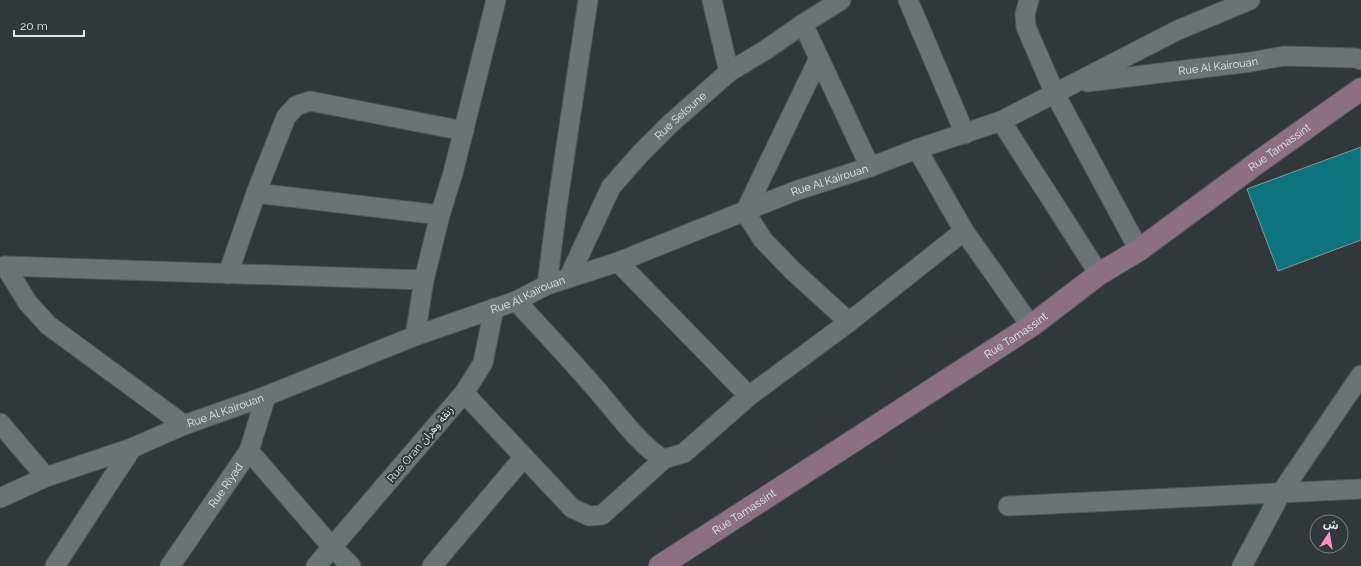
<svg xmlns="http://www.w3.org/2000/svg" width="1361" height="566" viewBox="0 0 1361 566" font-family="Raleway,'Noto Sans Arabic',sans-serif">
<rect width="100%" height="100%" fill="#313839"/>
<path fill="#0c737f" stroke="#8c9496" d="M 1361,147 L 1361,240 L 1278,271 L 1247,189 Z"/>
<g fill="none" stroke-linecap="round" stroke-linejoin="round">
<defs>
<g id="street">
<path d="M 712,0 L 729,72"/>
<path d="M 908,0 L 965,134"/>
<path d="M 1029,0 L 1025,14 L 1026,27 L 1055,94 L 1139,250"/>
<path d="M 803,24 L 870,167"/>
<path id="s1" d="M 1087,82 L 1251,62 L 1284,56 L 1356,58 L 1361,60"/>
<path d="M 1001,121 L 1099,274"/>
<path d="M 917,149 L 964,231 L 1031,326"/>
<path d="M 256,193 L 440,215"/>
<path d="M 745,212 L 819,58"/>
<path d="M 745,212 L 763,240 L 793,271 L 849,322"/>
<path d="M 618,262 L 749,396"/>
<path d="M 5,266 L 424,280"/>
<path d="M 5,266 L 28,303 L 48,325 L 184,425"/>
<path d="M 228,274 L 256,193 L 286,117 L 296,106 L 310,101 L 464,131"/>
<path id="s2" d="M 569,277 L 611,187 L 641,153 L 670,124 L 729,72 L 764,51 L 803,24 L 841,0"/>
<path d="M 547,285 L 557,207 L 588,0"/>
<path d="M 516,301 C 543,330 570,359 596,389 C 613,408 642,449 664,459 L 684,453 L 749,396 L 849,322 L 964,231"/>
<path d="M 415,336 L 424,280 L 440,215 L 453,173 L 496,0"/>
<path d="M 464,393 L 572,508 L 589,516 L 602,515 L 664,459"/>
<path d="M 0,423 L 46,477"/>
<path d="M 249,451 L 332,547 L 351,566"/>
<path id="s3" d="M 0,498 L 46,477 L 132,448 L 184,425 L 266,396 L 415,336 L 516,301 L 547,285 L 618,262 L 795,191 L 870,167 L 917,149 L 1001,121 L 1178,30 L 1250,0"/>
<path d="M 1008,506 L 1361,489"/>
<path d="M 55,566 L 132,448"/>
<path id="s4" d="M 170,566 L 249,451 L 266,396"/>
<path d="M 316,566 L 464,393 L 483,363 L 494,308"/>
<path d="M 432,566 L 524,457"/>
<path d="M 1242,566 L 1281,493 L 1361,375"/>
</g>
<g id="secondary">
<path id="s5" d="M 660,566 L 1031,326 L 1099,274 L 1139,250 L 1257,163 L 1361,89"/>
</g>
</defs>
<use href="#street" stroke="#515758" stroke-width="21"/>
<use href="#secondary" stroke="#515758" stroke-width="24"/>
<use href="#street" stroke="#6b7475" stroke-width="19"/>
<use href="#secondary" stroke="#8c7082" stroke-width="22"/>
</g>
<g text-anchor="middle" stroke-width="4" stroke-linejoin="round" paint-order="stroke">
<g font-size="11" fill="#e2e7e8" stroke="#313839">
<text dy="4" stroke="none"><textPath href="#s1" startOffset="132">Rue Al Kairouan</textPath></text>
<text dy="4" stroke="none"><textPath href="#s2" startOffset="199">Rue Seloune</textPath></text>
<text dy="4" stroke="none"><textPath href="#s5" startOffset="748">Rue Tamassint</textPath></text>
<text dy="4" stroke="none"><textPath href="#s3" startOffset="889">Rue Al Kairouan</textPath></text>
<text dy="4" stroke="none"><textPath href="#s3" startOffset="566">Rue Al Kairouan</textPath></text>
<text dy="4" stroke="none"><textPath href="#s5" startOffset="424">Rue Tamassint</textPath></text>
<text dy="4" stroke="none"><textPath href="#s3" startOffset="242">Rue Al Kairouan</textPath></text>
<text transform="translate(420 444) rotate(-50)" y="4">Rue Oran زنقة وهران</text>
<text dy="4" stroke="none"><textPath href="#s4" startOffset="98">Rue Riyad</textPath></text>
<text dy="4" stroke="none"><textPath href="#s5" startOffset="100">Rue Tamassint</textPath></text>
</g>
</g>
<g transform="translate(1329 534) rotate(12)"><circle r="19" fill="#313839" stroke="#787e7f"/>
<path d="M0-3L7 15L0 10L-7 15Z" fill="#fb8fc4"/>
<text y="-6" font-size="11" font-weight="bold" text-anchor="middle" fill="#e2e7e8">ش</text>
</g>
<path d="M14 30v6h70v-6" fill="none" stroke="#e2e7e8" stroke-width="2"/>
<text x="20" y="30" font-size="12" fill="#e2e7e8" stroke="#313839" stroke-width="3" paint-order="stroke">20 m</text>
</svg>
